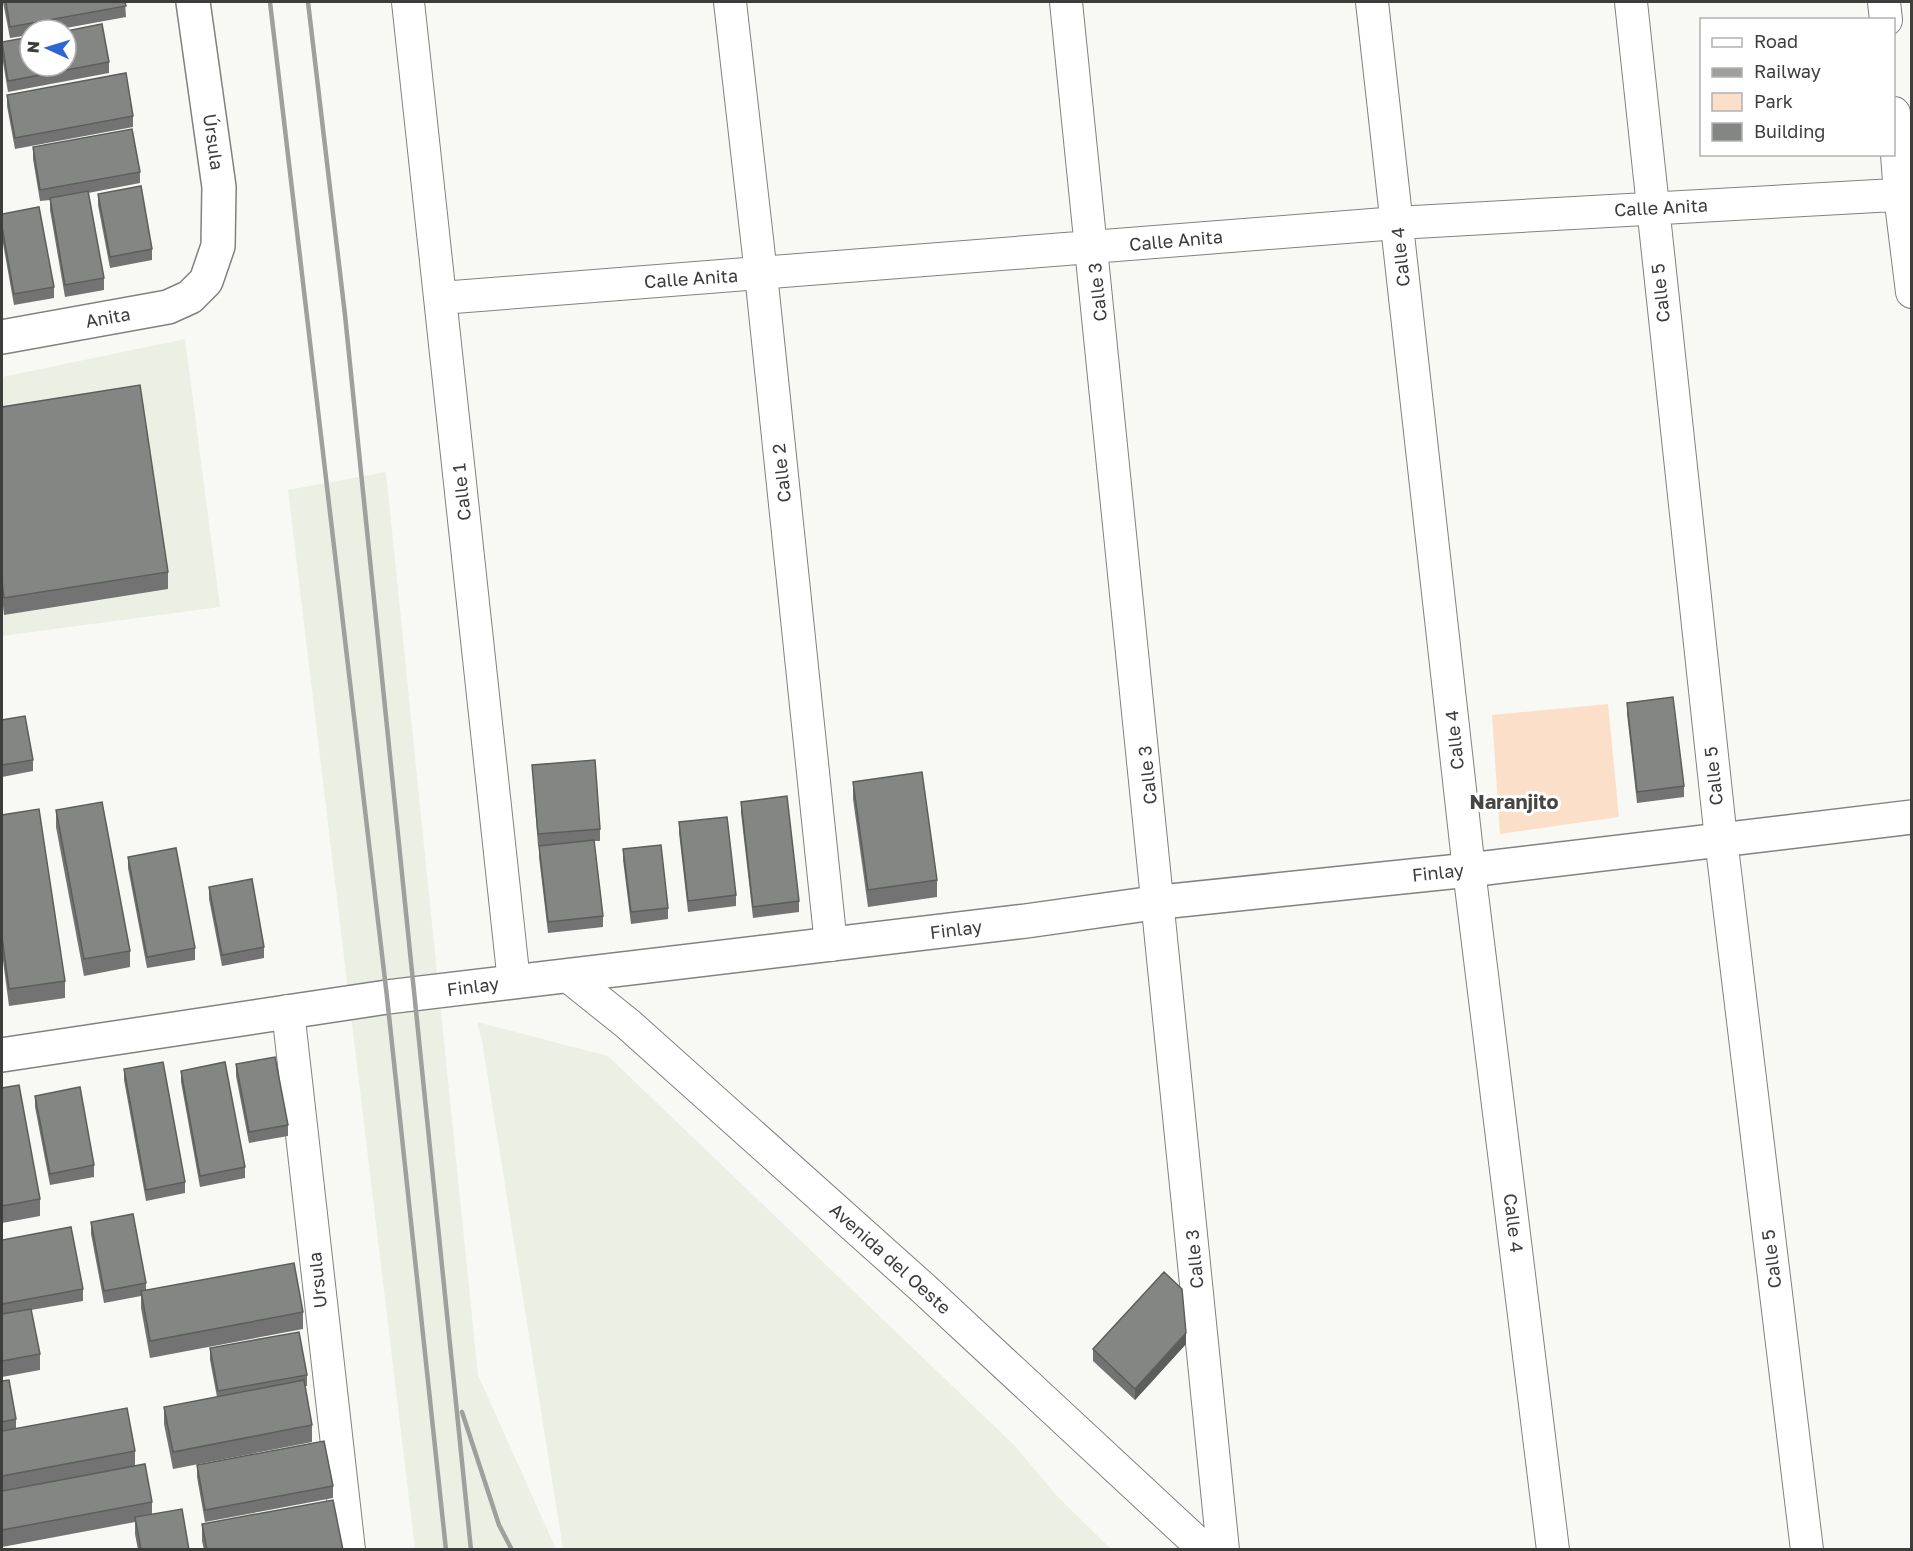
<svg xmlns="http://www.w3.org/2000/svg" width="1913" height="1551" viewBox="0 0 1913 1551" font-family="'Golos Text',sans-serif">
<rect width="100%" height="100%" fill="#f8f9f5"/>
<path fill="#ecefe4" d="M 185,339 L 220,607 L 2,636 L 2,377 Z
M 386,472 L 478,1375 L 556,1549 L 415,1549 L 288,490 Z
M 477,1022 L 608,1056 L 1014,1445 L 1057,1496 L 1111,1549 L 563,1549 L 482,1041 Z"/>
<path fill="#fcdfc8" d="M 1608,704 L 1619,817 L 1500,834 L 1492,715 Z"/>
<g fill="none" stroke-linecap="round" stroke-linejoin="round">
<defs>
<path id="street" d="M 408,2 L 514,982
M 730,2 L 761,274 L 831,945
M 1066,2 C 1123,517 1174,1033 1223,1550
M 1372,2 L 1469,870 L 1553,1550
M 1631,2 L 1721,839 L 1807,1550
M 1884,2 L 1886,20
M 1894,113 L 1900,195 L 1912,292
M 441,298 L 1397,223 L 1912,194
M 568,976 L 628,1024 L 923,1288 L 1205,1550
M 288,1011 L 349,1550"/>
<path id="secondary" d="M 2,337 L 168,307 L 190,297 L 206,281 L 218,246 L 219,187 L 193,2
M 2,1055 L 387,997 L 1026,921 L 1161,902 L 1469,870 L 1912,817"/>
</defs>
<use href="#street" stroke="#81827f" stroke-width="34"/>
<use href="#secondary" stroke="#81827f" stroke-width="36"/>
<use href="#street" stroke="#fff" stroke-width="32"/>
<use href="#secondary" stroke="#fff" stroke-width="33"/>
<path stroke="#9f9f9d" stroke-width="4.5" d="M 270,2 L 387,997 L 446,1550
M 308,2 L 345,315 L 471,1550
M 462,1412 L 499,1525 L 512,1550"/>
</g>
<path fill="#727372" d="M 3,2 L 125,2 L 126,17 L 55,30 L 30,30 L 30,35 L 10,38 Z
M 2,42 L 109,62 L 109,73 L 8,92 L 2,56 Z
M 7,95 L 133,116 L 133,127 L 15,149 L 7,106 Z
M 33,147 L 140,172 L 140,183 L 88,193 L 104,278 L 104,290 L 65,297 L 50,210 L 50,200 L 40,201 L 33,159 Z
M 98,194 L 152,249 L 152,260 L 110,268 L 98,205 Z
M 2,214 L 54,287 L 54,298 L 14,305 L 2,238 Z
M 2,292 L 3,298 L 3,309 L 2,309 Z
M 2,407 L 168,572 L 168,589 L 4,615 L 2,596 Z
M 1627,703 L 1684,786 L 1684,797 L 1637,803 L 1627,714 Z
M 2,720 L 33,760 L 33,771 L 2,777 Z
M 532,765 L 600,829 L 600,841 L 594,841 L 603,916 L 603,927 L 548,933 L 539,857 L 539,846 L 554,844 L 538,846 Z
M 853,782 L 937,880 L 937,897 L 868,907 L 853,799 Z
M 741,802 L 799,901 L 799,912 L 753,918 L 741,813 Z
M 56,810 L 130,951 L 130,967 L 84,976 L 56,827 Z
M 2,815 L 65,981 L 65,998 L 9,1006 L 2,953 Z
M 679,822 L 736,895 L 736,906 L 688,912 L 679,833 Z
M 623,849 L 668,908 L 668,919 L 631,924 L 623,860 Z
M 128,857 L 195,948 L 195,960 L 147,968 L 128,868 Z
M 209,887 L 264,947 L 264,958 L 222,966 L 209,899 Z
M 236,1064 L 288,1125 L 288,1136 L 249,1143 L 236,1076 Z
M 124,1069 L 185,1182 L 185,1193 L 146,1201 L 124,1080 Z
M 181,1071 L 245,1167 L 245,1178 L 200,1187 L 181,1082 Z
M 2,1088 L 40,1199 L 40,1216 L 2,1223 Z
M 35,1096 L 94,1165 L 94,1177 L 50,1185 L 35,1107 Z
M 91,1222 L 146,1283 L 146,1290 L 303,1312 L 303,1329 L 150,1358 L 141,1308 L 141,1296 L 104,1303 L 91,1234 Z
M 2,1240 L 83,1289 L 83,1301 L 31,1310 L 40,1354 L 40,1370 L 2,1377 Z
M 1186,1344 L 1135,1400 L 1093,1361 L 1093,1349 Z
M 210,1348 L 307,1375 L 307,1386 L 305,1386 L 312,1425 L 312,1442 L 173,1469 L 164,1424 L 164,1407 L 217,1397 L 210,1360 Z
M 2,1381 L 16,1419 L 16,1429 L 135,1451 L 135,1466 L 152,1502 L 152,1514 L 189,1550 L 138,1550 L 135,1534 L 135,1522 L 2,1547 Z
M 197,1465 L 333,1486 L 333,1498 L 205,1522 L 197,1477 Z
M 202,1524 L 343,1550 L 204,1550 L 202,1541 Z"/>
<path fill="#5c5e5c" d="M 1186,1333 L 1186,1344 L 1135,1400 L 1135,1389 Z"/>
<path fill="#848684" stroke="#5c5e5c" stroke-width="1.5" d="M 6,2 L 125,2 L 126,6 L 10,27 Z
M 102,24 L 109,62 L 8,81 L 2,42 L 30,37 L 30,66 L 66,66 L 66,31 Z
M 126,73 L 133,116 L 15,138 L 7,95 Z
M 132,129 L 140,172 L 40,190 L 33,147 Z
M 141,186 L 152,249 L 110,257 L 98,194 Z
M 88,191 L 104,278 L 65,285 L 50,198 Z
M 39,207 L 54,287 L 14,294 L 2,227 L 2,214 Z
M 140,385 L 168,572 L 4,598 L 2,580 L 2,407 Z
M 1673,697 L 1684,786 L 1637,792 L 1627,703 Z
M 25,716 L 33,760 L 2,765 L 2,720 Z
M 595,760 L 600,829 L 538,834 L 532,765 Z
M 922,772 L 937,880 L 868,890 L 853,782 Z
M 787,796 L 799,901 L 753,907 L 741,802 Z
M 102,802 L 130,951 L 84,959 L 56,810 Z
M 39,809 L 65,981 L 9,989 L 2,937 L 2,815 Z
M 727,817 L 736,895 L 688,901 L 679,822 Z
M 594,840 L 603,916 L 548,922 L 539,846 Z
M 661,845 L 668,908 L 631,912 L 623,849 Z
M 176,848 L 195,948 L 147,957 L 128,857 Z
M 252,879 L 264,947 L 222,955 L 209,887 Z
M 275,1057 L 288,1125 L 249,1132 L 236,1064 Z
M 163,1062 L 185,1182 L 146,1190 L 124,1069 Z
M 225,1062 L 245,1167 L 200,1176 L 181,1071 Z
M 19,1085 L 40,1199 L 2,1206 L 2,1088 Z
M 80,1087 L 94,1165 L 50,1174 L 35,1096 Z
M 133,1214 L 146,1283 L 104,1291 L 91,1222 Z
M 71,1227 L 83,1289 L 2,1304 L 2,1240 Z
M 294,1263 L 303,1312 L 150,1341 L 141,1291 Z
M 1164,1272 L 1182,1289 L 1186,1333 L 1135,1389 L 1093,1349 Z
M 31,1309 L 40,1354 L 2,1361 L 2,1314 Z
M 299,1332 L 307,1375 L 218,1391 L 210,1348 Z
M 9,1380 L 16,1419 L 2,1422 L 2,1381 Z
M 304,1380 L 312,1425 L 173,1452 L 164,1407 Z
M 127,1408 L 135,1451 L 2,1476 L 2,1431 Z
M 324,1441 L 333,1486 L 205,1510 L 197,1465 Z
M 145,1464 L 152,1502 L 2,1530 L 2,1491 Z
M 333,1500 L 343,1550 L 207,1550 L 202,1524 Z
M 182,1509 L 189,1550 L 141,1550 L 135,1517 Z"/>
<g text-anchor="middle" stroke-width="6" stroke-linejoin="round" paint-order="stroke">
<g font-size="18" fill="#3d3d3c" stroke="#fff">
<text transform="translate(213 142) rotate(82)" y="6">Úrsula</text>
<text transform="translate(1661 208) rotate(-3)" y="6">Calle Anita</text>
<text transform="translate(1176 241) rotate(-5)" y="6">Calle Anita</text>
<text transform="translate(1401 257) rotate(-96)" y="6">Calle 4</text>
<text transform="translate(691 279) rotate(-4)" y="6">Calle Anita</text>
<text transform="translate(1098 292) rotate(-96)" y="6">Calle 3</text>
<text transform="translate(1661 293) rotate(-96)" y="6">Calle 5</text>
<text transform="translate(108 318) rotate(-10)" y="6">Anita</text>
<text transform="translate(782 473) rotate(-96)" y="6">Calle 2</text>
<text transform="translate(462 492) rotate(-96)" y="6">Calle 1</text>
<text transform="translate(1455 740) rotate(-96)" y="6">Calle 4</text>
<text transform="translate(1148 775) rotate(-96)" y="6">Calle 3</text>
<text transform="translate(1714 776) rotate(-96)" y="6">Calle 5</text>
<text transform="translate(1438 873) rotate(-6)" y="6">Finlay</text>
<text transform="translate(956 930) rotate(-7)" y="6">Finlay</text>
<text transform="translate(473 987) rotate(-7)" y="6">Finlay</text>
<text transform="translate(1513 1223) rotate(83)" y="6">Calle 4</text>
<text transform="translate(890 1259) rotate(42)" y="6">Avenida del Oeste</text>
<text transform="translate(1195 1259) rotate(-95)" y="6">Calle 3</text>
<text transform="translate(1772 1259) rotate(-97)" y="6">Calle 5</text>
<text transform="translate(318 1280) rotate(-96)" y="6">Ursula</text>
</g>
<g font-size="20" font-weight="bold" fill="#454643" stroke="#fff">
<text x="1514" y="809">Naranjito</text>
</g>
</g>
<rect width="1913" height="1551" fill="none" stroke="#3d3d3c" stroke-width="6"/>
<rect x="1700" y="18" width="195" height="138" fill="#ffffff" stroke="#b1b1b1" stroke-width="1.5"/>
<rect x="1712" y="38" width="30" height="9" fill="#ffffff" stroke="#b1b1b1" stroke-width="1.5"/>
<text x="1754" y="48" font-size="18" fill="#3d3d3c">Road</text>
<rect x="1712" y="68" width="30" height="9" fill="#9f9f9d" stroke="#b1b1b1" stroke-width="1.5"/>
<text x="1754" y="78" font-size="18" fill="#3d3d3c">Railway</text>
<rect x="1712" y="93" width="30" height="18" fill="#fcdfc8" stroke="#b1b1b1" stroke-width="1.5"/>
<text x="1754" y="108" font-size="18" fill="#3d3d3c">Park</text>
<rect x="1712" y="123" width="30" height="18" fill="#848684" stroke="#b1b1b1" stroke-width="1.5"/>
<text x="1754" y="138" font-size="18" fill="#3d3d3c">Building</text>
<g transform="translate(48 48) rotate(274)"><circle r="28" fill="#ffffff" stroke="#b1b1b1" stroke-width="1.5"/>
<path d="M0-4.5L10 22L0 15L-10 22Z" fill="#2d65d3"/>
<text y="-9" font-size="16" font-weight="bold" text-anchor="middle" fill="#3d3d3c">N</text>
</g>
</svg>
